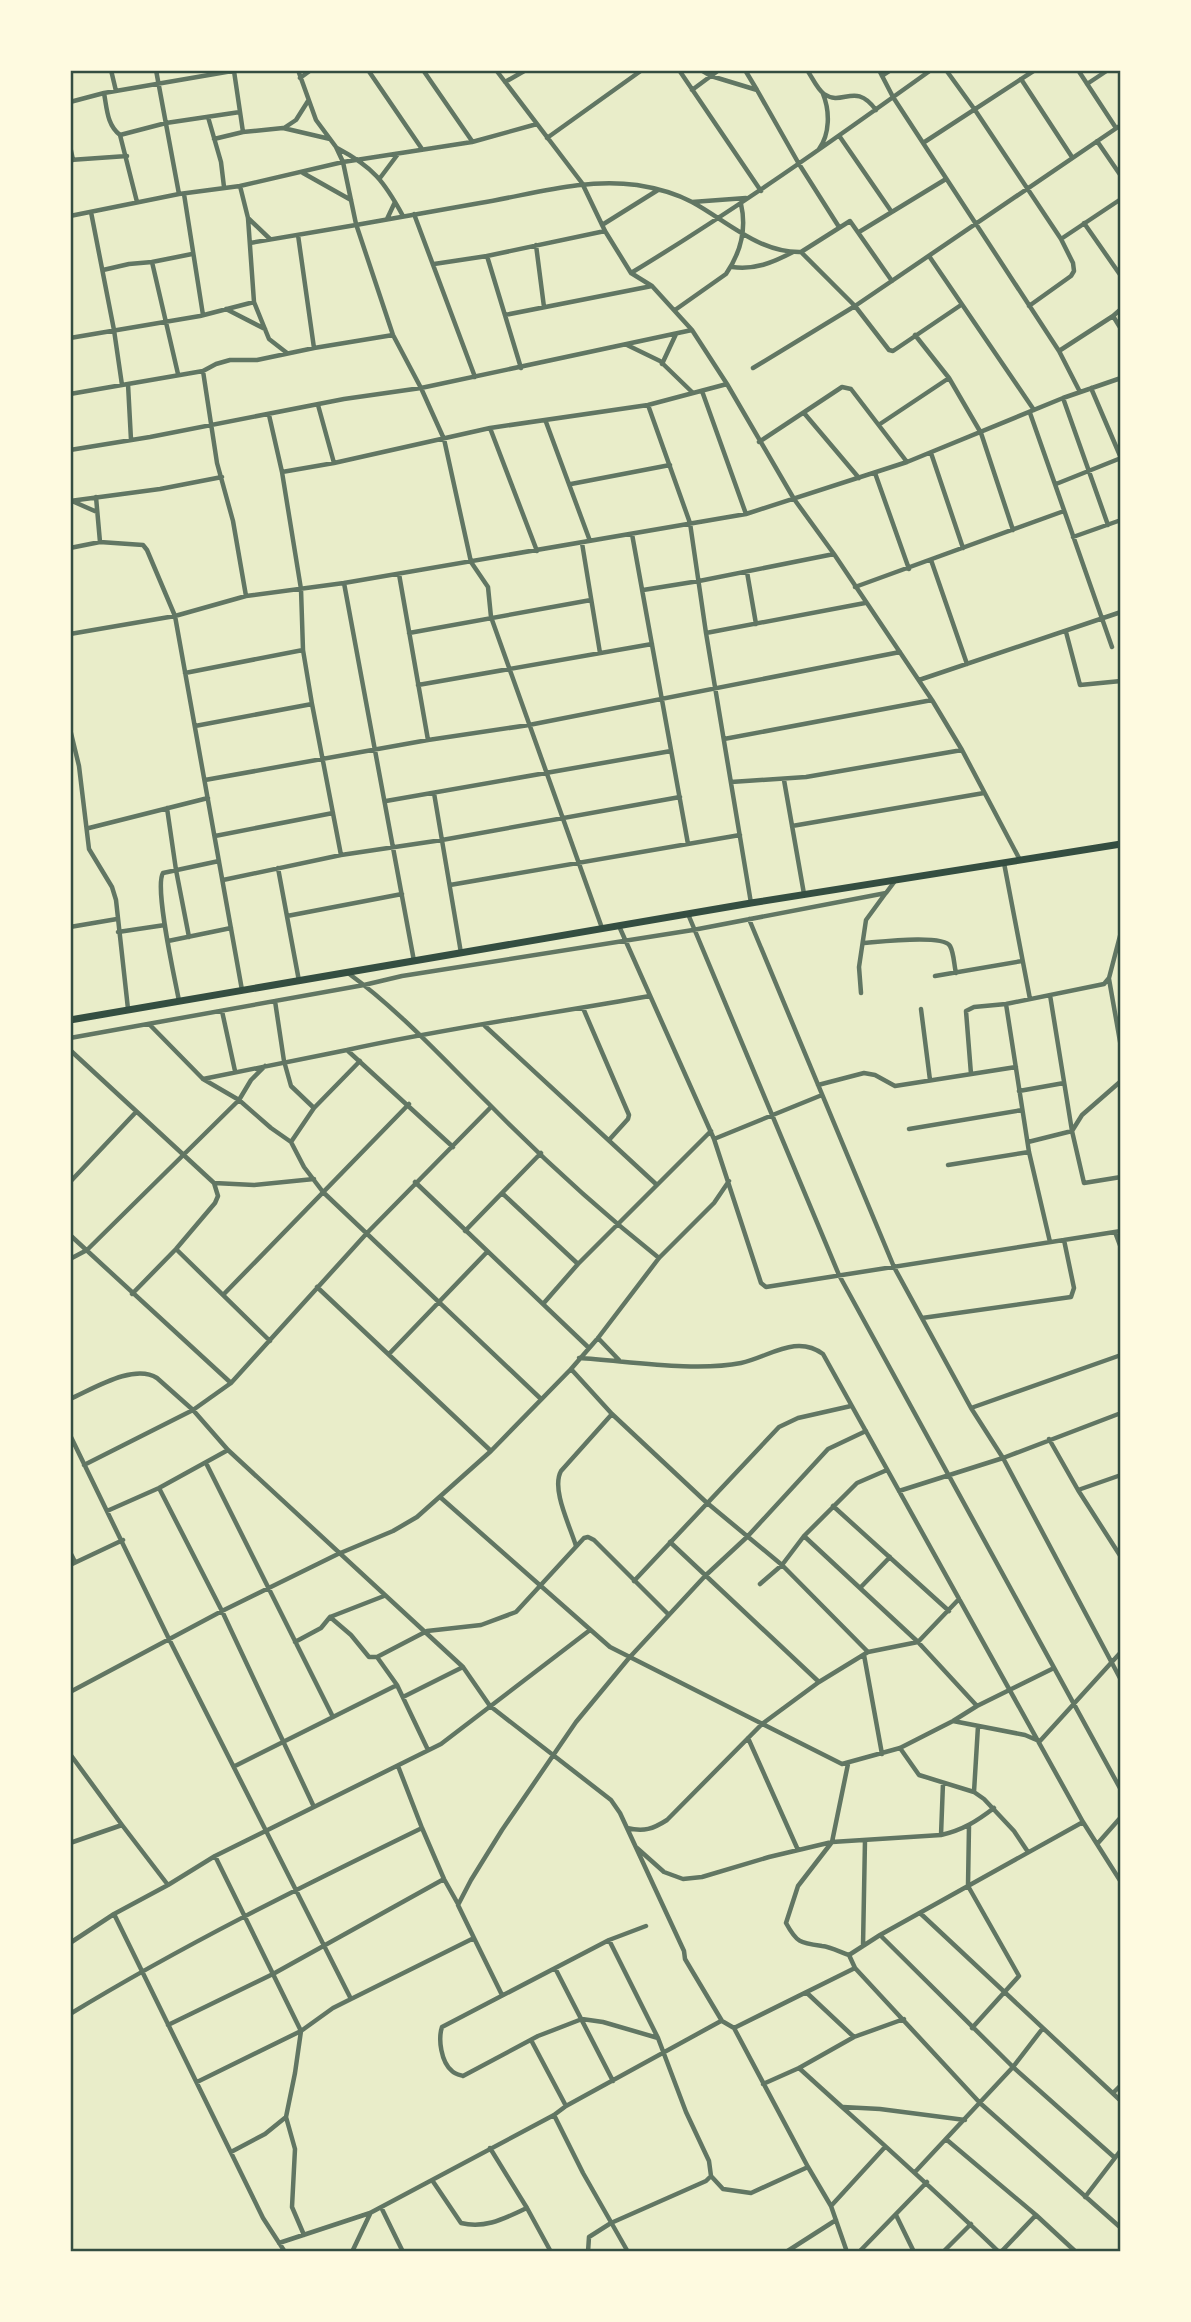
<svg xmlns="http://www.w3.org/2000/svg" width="1191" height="2322" viewBox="0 0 1191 2322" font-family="Cabin,sans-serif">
<rect width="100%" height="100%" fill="#e9edc9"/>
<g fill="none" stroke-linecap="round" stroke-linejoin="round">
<path stroke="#617663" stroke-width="4.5" d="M 111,70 L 116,91
M 156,70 L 179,194
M 298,70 L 316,120 L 336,147 L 343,162 L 356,224 L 393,335 L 421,388 L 444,439 L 471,562 L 488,587 L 491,617 L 602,928
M 368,70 L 422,149
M 423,70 L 472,141
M 496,70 L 582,183 L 605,231 L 631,273 L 652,286 L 692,330 L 727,384 L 794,499 L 834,554 L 932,700 L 962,750 L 1020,860
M 679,70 L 761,191
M 701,70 L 711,76 L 757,90 L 799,164 L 839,227
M 745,70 L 757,90
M 807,70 C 812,77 817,89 824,94 C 843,107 855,81 876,110
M 879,70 L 893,97 L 1059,351 L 1080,392
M 946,70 L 975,110 L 1061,239 L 1073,263 L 1074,271 L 1071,276 L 1029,306
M 1078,70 L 1116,128
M 234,71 L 243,132
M 882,76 L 891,70
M 300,78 L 311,70
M 1021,79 L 1072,157
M 505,82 L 526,70
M 1087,84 L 1108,70
M 692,90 L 719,70
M 104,93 C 107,109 107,125 120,135 L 137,202
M 70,102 L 104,93 L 238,70
M 208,117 L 221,162 L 224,187
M 284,128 L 296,120 L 308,101
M 120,135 L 166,123 L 240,112
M 840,137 L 891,211
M 547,138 L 642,70
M 214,139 L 243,132 L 283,128 L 330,139
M 1097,141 L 1121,176
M 923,143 L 1035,70
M 70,146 L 73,160
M 337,148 C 373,167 384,181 403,216
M 819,149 C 830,134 830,111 823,94
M 70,160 L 127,156
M 303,173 L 351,200
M 380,178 L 398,154
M 240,186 L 248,218 L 254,302 L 269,339 L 287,353
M 184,194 L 203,315
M 692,202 L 746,198
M 91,212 L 114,330
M 414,214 L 475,377
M 70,216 L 179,194 L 240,186 L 343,162 L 472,142 L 537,124
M 248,218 L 270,239
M 387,219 L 395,202
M 1084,223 L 1121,276
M 602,225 L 658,190
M 859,232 L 946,179
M 298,235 L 314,348
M 1061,239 L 1121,199
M 250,243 C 327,230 403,217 480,203 C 534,194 582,178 637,185 C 656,188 675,193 692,202 C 727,221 759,253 801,252 L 850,221 L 892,281
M 536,245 L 544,307
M 801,252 L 855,306 L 889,350 L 893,351 L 961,305
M 487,256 L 521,368
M 929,256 L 1034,410
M 152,262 L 192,254
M 434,264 L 487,256 L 605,231
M 732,267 C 755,270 772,263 793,252
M 103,270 L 129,264 L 152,262 L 178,374
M 631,273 C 735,210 832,141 931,70
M 226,309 L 265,329
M 1121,309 L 1113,316 L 1121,329
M 675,310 L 726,274 C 741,252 747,230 741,204
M 505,315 L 652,286
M 114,330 L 122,385
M 915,335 L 949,378 L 981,433 L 1013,530
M 70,338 L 200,316 L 254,302
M 627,345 L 660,361 L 693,393
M 1059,351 L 1113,316
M 662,364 L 676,334
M 753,368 L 855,306 L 1121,125
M 203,371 L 217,463 L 233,521 L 246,596
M 128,384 L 131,440
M 1091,388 L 1121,458
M 702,391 L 746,514
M 70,394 L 203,371 L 216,364 L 230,360 L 257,360 L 314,348 L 393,335
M 1063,398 L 1108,525
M 318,405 L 334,463
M 648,405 L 690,523 L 706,633 L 751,903
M 804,413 L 859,478
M 1030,413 L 1112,647
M 269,415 L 282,472 L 301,589 L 303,650 L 312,704 L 341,855
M 546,422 L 590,541
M 880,424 L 949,378
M 490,428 L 537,551
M 759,442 L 842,387 L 851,389 L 907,462
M 70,450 L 150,437 L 344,399 L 421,388 L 692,330
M 931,453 L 963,548
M 282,472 L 334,463 L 490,428 L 648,405 L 727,384
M 875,473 L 909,569
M 571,484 L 670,465
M 1056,484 L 1121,458
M 96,497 L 100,542
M 70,501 L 160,489 L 222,477
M 72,501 L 97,512
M 632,534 L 688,844
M 1073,537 L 1121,520
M 582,543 L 600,653
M 70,548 L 100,542 L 143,545 L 147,550 L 175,616 L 242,990
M 931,560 L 967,664
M 747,572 L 756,624
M 399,574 L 428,740
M 344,583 L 414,961
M 855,587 L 1064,511
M 643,590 L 699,581 L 834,554
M 1066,632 L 1080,685 L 1121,681
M 409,633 L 591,600
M 706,633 L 865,603
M 70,634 L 175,616 L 246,596 L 344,583 L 746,514 L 907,462 L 1063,398 L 1121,378
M 185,673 L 303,650
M 919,680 L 1121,612
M 418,685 L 652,644
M 195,726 L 312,704
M 70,729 L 79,766 L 89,849 L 112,887 L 116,900 L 128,1009
M 724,739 L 932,700
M 205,780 L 428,740 L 529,725 L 900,652
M 784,780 L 804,894
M 731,782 L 806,777 L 962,750
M 434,793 L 461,953
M 386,801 L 671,751
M 167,808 L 176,870 L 189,937
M 792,826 L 984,793
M 89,828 L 208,798
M 215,836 L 333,813
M 1004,863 L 1030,999
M 278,868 L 299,981
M 223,880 L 341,855 L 442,840 L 680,797
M 450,885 L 740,835
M 688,914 L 839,1275 L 1121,1790
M 287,916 L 402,894
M 749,919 L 894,1267 L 971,1408 L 1003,1458 L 1121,1680
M 619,926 L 714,1139 L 761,1283 L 766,1287 L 1121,1231
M 70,927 L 117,919
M 118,932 L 165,925
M 168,941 L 231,928
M 864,943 C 878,942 943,934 950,946 C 954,953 954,965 956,973
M 348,973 C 400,1011 443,1059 489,1104 C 542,1158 600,1211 659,1258
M 935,976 L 1022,961
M 1109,979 L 1121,1047
M 861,993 L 859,967 L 866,920 L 885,894
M 1050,995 L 1072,1131 L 1084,1183 L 1121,1177
M 179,1001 C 175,979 154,887 163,873 L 219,861
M 275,1001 L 284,1061 L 291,1086 L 314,1108
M 1006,1004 L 1029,1152 L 1050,1242
M 583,1008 L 629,1115 L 628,1119 L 609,1140
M 921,1009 L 930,1080
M 222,1011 L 235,1071
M 149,1024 L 203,1079 L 239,1100 L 271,1128 L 291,1142
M 485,1026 L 657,1185
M 70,1038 L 364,985 L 402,976 L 693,930 L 886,893 L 895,881
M 70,1050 L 214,1183 L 218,1196 L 215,1203 L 176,1249 L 132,1294
M 347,1050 C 447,1028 549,1014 650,996
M 360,1061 L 314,1108 L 291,1142 L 304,1167 L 323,1192 L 541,1399
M 971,1074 L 966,1011 L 974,1007 L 1006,1004 L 1104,984 L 1109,978 L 1121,932
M 203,1079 L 347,1050 L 453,1147
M 818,1085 L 864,1073 L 875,1075 L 895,1086 L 1016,1067
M 1019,1091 L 1064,1083
M 909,1129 L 1022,1110
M 714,1139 L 822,1095
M 1028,1142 L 1072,1131 L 1082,1115 L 1121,1081
M 948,1165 L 1029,1152
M 70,1182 L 136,1112
M 415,1182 L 589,1348
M 214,1183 L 254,1185 L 314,1179
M 502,1193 L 578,1264
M 465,1231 L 541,1153
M 1115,1232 L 1121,1248
M 70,1235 L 231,1383
M 176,1249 L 270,1341
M 70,1259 L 87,1250 L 239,1100 L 251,1080 L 265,1066
M 317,1287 L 491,1451
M 223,1295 L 409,1104
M 543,1304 L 578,1264 L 711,1131
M 922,1318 L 1071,1297 L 1074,1288 L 1064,1240
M 598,1338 L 619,1360
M 389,1354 L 487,1252
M 579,1358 C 628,1361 695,1372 741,1363 C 769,1357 796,1334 823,1354 L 1083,1822 L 1121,1882
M 571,1369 L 612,1414 L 706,1502 L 782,1565 L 868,1652
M 70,1399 C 93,1389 134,1363 157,1378 L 193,1410 L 228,1450 L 463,1667 L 490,1706 L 611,1800 L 620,1813 L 684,1951 L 685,1959 L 722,2021 L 734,2028 L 808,2167 L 831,2206 L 847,2252
M 971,1408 L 1121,1355
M 70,1435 L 169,1639 L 351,1999 L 333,2008 L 301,2031 L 197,2082
M 1049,1439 L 1078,1490 L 1121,1557
M 206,1463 L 333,1717
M 84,1465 L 193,1410 L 231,1383 L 367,1233 L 491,1107
M 159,1488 L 222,1611 L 314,1807
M 1078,1490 L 1121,1475
M 899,1491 L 1003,1458 L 1121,1413
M 440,1497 L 610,1647 L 842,1764 L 900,1748 L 953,1721 L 977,1706 L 1054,1668
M 833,1506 L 949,1611
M 107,1511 L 159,1488 L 228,1450
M 804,1536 L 918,1642 L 977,1706
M 670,1542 L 819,1682
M 576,1546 C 570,1526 551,1489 561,1471 L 612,1414
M 70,1552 L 75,1562
M 70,1565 L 123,1540
M 634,1581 L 779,1427 L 798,1418 L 851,1406
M 760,1584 L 782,1565 L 804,1536 L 857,1483 L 887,1470
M 860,1588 L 890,1557
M 330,1617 L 351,1635 L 369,1657 L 377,1657 L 397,1685 L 428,1750
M 295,1642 L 321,1628 L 330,1617 L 384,1596
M 864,1655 L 882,1754
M 377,1657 L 427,1631 L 481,1625 L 516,1612 L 584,1538 L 588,1537 L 594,1540 L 669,1615
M 70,1692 L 222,1611 L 338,1554 L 393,1531 L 417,1517 L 491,1451 L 571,1369 L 598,1338 L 659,1258 L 714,1203 L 729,1181
M 403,1697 L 463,1667
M 953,1721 L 1025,1735 L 1039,1741
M 748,1738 L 798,1850
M 1040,1741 L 1121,1652
M 900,1748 L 919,1775 L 974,1792 L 984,1799 L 1014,1831 L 1028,1852
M 70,1754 L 122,1825
M 848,1764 L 832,1842 L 798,1886 L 786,1923 C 797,1943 800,1943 822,1946 C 831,1947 840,1952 849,1955
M 235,1766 L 397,1685
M 974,1792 L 978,1726
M 1083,1822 L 880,1935 L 849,1955 L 855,1968 L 980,2103 L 1121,2228
M 969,1826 L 968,1886 L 1019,1976 L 972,2028
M 422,1828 L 444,1879 L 458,1904
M 627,1828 C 644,1832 653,1829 667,1820 L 762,1724 L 819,1682 L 868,1652 L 918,1642 L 959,1599
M 941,1835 L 943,1783
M 70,1843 L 122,1825 L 168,1885
M 1098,1843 L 1121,1817
M 637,1848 L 664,1872 L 683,1879 L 702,1877 L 769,1857 L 832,1842 L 941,1835 C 963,1830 977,1821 994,1808
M 215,1856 L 301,2031 L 295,2073 L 286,2117 L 265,2134 L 231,2152
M 920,1913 L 1121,2101
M 114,1914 L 263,2218 L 285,2252
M 646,1926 L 609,1940 L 442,2027 C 438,2039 441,2062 452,2071 C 455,2074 460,2075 463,2076 L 538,2036 L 582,2019 L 603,2022 L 658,2038
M 880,1935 L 1013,2067 L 1114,2157
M 474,1938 L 502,1995
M 609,1940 L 658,2038 L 686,2112 L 709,2161 L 711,2176 L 723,2189 L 751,2193 L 808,2167
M 70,1943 L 114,1914 L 168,1885 L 215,1856 L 441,1744 L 590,1630
M 863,1946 L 865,1840
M 555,1968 L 613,2081
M 807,1993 L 854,2037
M 351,1999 L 474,1938 L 458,1905 L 471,1880 L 502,1830 L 576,1722 L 629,1658 L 705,1576 L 747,1537 L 828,1449 L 866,1431
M 70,2014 C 183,1945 303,1886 422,1828 L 398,1766
M 168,2025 L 273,1974 L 444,1879
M 734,2028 L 855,1968
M 531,2040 L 566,2106
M 799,2068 C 866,2129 934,2189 999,2252
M 763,2084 L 799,2068 L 854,2037 L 904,2019
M 1113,2093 L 1121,2085
M 843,2107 L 880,2109 L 965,2120
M 554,2115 L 583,2173 L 628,2252
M 286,2117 L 295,2149 L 292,2207 L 304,2235
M 947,2140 L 1036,2215 L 1076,2252
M 490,2148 L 527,2208 L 551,2252
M 915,2172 L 1013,2067 L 1043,2028
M 432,2180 L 461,2223 C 486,2229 505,2218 527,2208
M 1085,2197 L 1121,2150
M 831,2206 L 885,2147
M 381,2207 L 403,2252
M 896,2215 L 914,2252
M 279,2243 L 370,2213 L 554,2115 L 566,2106 L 721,2021
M 352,2252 L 370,2214
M 588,2252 L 589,2237 L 611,2223 L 706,2181 L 711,2176
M 786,2252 L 836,2220
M 859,2252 L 927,2182
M 943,2252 L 971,2224
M 1001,2252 L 1036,2215
M 1120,2252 L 1121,2251"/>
<path stroke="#344e41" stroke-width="7" d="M 70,1020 L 751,903 L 1121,844"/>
</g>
<rect width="1191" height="2322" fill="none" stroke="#fefae0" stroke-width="144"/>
<rect x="72" y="72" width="1047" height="2178" fill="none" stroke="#344e41" stroke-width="2.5"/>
</svg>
